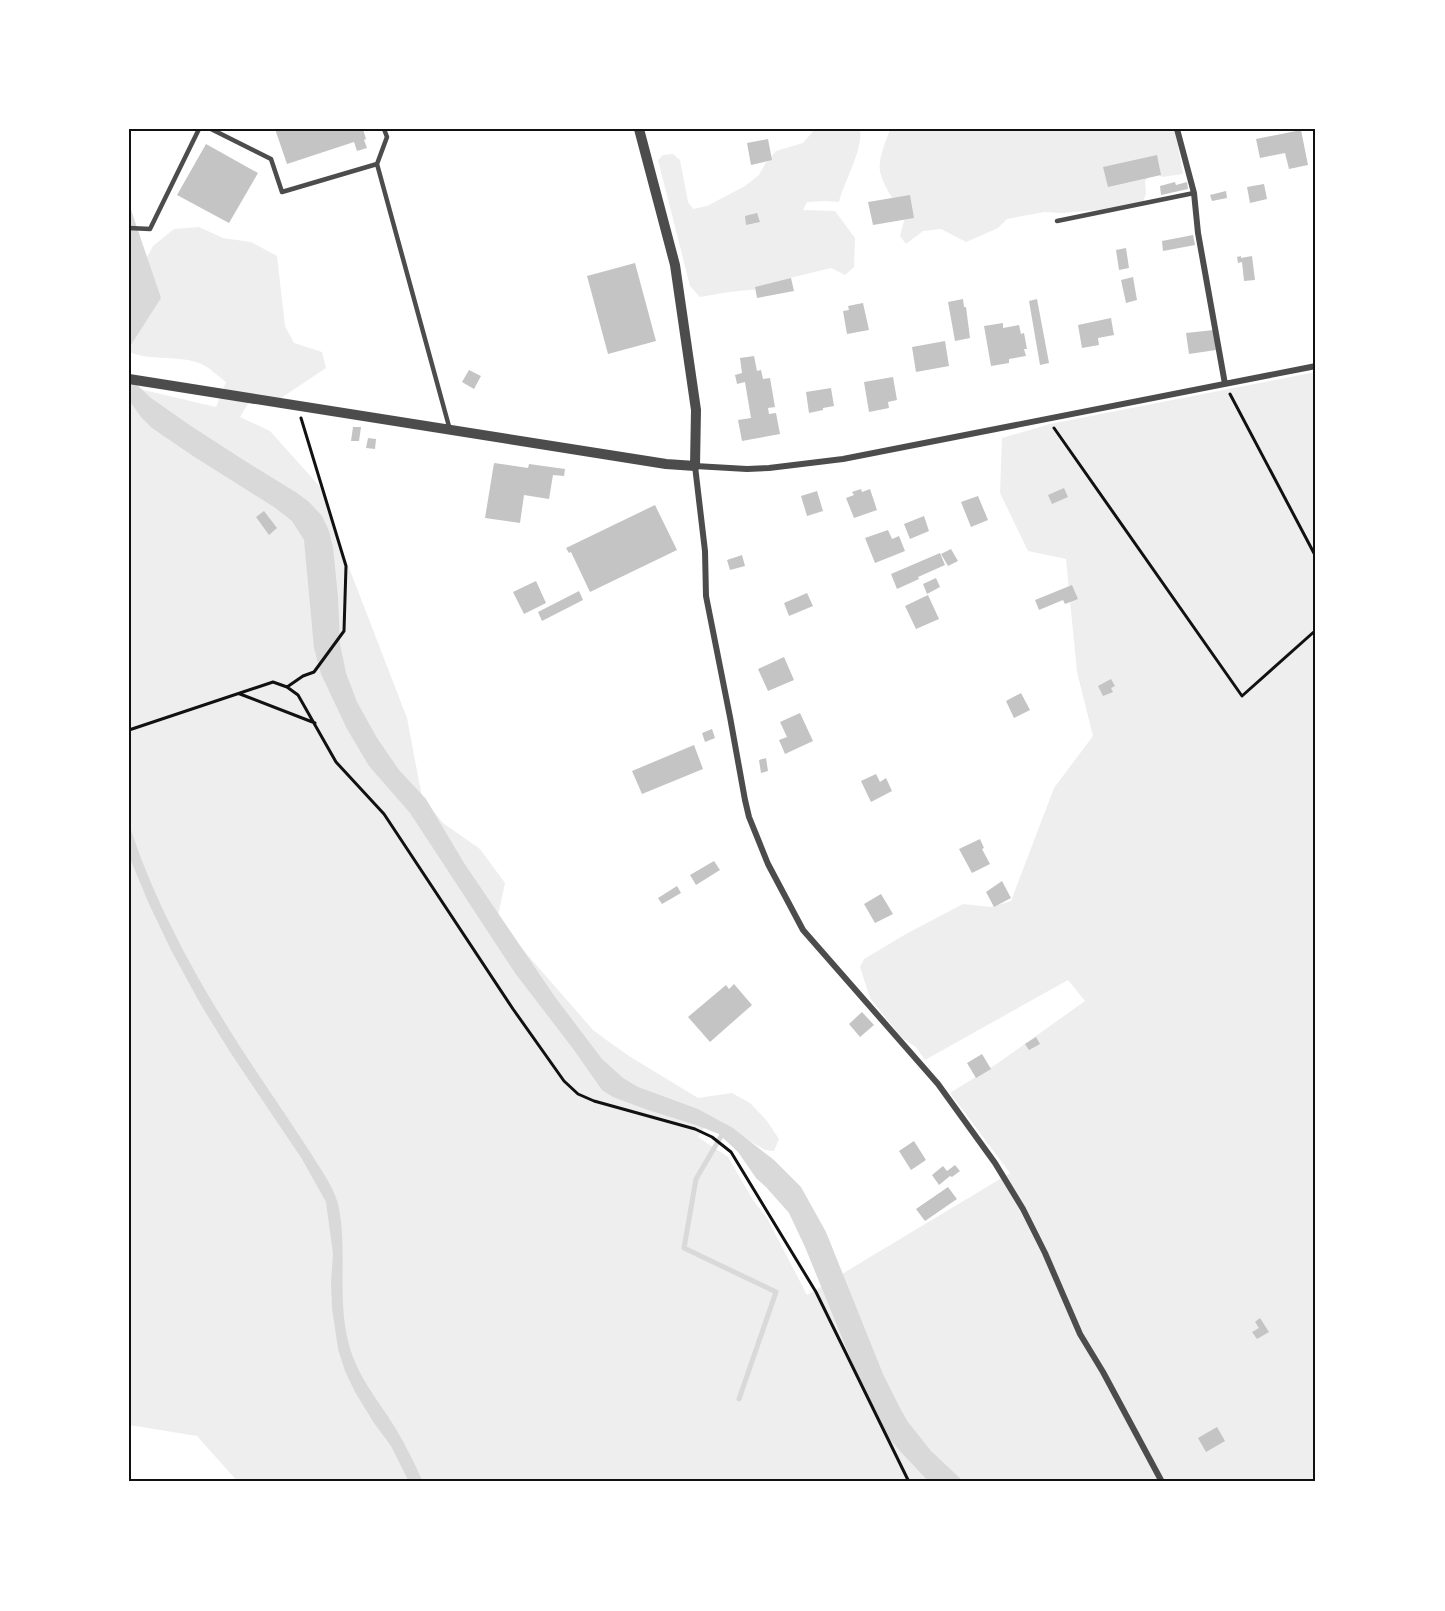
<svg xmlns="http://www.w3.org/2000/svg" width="1445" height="1611" viewBox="0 0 1445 1611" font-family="Inter,sans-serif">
<rect width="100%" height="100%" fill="#fff"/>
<path fill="#eee" d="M 815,129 L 860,129 C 863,151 845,179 839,202 L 826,201 L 807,202 L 803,210 L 835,211 L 855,238 L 854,267 L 845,275 L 831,268 L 790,278 L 770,288 L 729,292 L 700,297 L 690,286 L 658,160 L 663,155 L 673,154 L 680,160 L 688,202 L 693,209 L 707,206 L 745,186 L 759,175 L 765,164 L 776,151 L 803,143 Z
M 890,129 L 1175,129 L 1183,174 L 1162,177 L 1154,172 L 1145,181 L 1146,194 L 1143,202 L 1111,209 L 1061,213 L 1044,212 L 1007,219 L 998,228 L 966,242 L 941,229 L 923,231 L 906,244 L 900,236 L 905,217 C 897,205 885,189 881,175 C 876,161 886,142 890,129 Z
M 199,227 L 223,238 L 251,242 L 277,256 L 285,326 L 294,343 L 322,352 L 326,368 L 281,398 L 249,402 L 240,417 L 270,431 L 322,489 L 336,534 L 407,718 L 422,797 L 443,823 L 480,849 L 505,883 L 497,920 L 593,1030 L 605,1039 L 629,1056 L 698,1098 L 732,1093 L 750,1103 L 767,1121 L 779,1139 L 774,1151 L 765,1150 L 724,1125 L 705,1127 L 698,1137 L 728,1157 L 753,1200 L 767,1218 L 807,1295 L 1010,1173 L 950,1093 L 998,1063 L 1085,1001 L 1068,980 L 925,1060 L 916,1047 L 902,1038 L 870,998 L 860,967 L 864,959 L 906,934 L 963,904 L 991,907 L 1011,901 L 1054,788 L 1093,736 L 1077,672 L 1066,559 L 1028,551 L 1000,493 L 1002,438 L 1050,424 L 1316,372 L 1316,1482 L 238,1482 L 197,1436 L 129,1425 L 129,389 L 135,388 L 216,407 L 226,382 C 218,376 208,366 199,363 C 176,355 151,361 129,352 L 129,318 L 140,271 L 153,246 L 174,229 Z"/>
<path fill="#d9d9d9" d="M 129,204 L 161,298 L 129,348 Z
M 129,381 L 134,382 L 151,398 L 191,426 L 242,459 L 297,493 L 309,502 L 322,516 L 329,531 L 333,547 L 338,597 L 340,644 L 346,673 L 357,702 L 377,738 L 399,770 L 426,799 L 464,863 L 555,997 L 602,1059 L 623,1078 L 638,1087 L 698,1109 L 733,1128 L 774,1160 L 801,1187 L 826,1232 L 883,1374 L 901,1410 L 908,1422 L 931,1451 L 964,1482 L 929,1482 L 900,1451 L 888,1437 L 863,1389 L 805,1247 L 789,1213 L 766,1187 L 756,1178 L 738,1152 L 719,1134 L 696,1125 L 648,1110 L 613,1097 L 602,1090 L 574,1050 L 515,973 L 410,813 L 369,766 L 347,729 L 321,674 L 314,648 L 304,540 L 292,521 L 274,507 L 193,456 L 152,428 L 141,417 L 129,400 Z
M 129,824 C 154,902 195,976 239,1045 C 268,1090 299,1133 327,1179 C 332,1188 337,1198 339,1208 C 347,1251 338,1294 347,1336 C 354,1373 377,1398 396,1429 C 406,1446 415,1464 423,1482 L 409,1482 L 391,1446 L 374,1423 L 355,1392 L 345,1371 L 338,1349 L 332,1308 L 331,1283 L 333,1254 L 326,1202 L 302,1159 L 230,1052 L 201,1005 L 171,950 L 149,904 L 129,856 Z"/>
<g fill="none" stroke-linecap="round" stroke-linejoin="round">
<path stroke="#d9d9d9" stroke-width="5" d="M 723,1133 L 696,1179 L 684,1248 L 776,1292 L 739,1399"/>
</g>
<path fill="#c4c4c4" d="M 275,129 L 363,129 L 366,139 L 364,140 L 367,148 L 357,151 L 354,142 L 287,164 Z
M 1301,130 L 1308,165 L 1289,169 L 1285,153 L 1260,158 L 1256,139 Z
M 768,139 L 772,160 L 751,165 L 747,143 Z
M 206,144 L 258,173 L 229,223 L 177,195 Z
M 1157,155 L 1161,175 L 1108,187 L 1103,167 Z
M 1175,182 L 1176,185 L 1187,182 L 1188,189 L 1161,195 L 1160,186 Z
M 1264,184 L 1267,199 L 1250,203 L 1247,187 Z
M 1226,191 L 1227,198 L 1212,201 L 1210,195 Z
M 910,195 L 914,218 L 873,225 L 868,202 Z
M 757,213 L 760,222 L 746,225 L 745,216 Z
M 1193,235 L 1195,245 L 1163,251 L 1162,241 Z
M 1126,248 L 1129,268 L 1119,270 L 1116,250 Z
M 1241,256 L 1241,258 L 1252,256 L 1255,280 L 1244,281 L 1242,262 L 1238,263 L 1237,257 Z
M 635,263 L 656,341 L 608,354 L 587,276 Z
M 1133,277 L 1137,300 L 1126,303 L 1121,280 Z
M 791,278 L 794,291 L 757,298 L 755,287 Z
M 963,299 L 964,307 L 966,307 L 970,338 L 955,341 L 948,302 Z
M 1037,299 L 1049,363 L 1040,365 L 1029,301 Z
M 863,303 L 869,330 L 847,334 L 843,311 L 849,310 L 848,306 Z
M 1111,318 L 1114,335 L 1098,338 L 1099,345 L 1082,348 L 1078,325 Z
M 1003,323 L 1003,328 L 1019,325 L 1021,334 L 1024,333 L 1027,349 L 1024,349 L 1026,356 L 1009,359 L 1009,363 L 991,366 L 984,326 Z
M 1214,330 L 1216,350 L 1189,354 L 1186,333 Z
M 945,341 L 949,366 L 916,372 L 912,347 Z
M 754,356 L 757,371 L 761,370 L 763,379 L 770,378 L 775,407 L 768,408 L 769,414 L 776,413 L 780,434 L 742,441 L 738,420 L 751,418 L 745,382 L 737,384 L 735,375 L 742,373 L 740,358 Z
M 469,370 L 481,376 L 474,389 L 462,382 Z
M 893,377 L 897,400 L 888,402 L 889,408 L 869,412 L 864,382 Z
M 831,388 L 834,406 L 823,408 L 823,410 L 809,413 L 806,392 Z
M 353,427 L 361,427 L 359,441 L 351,441 Z
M 368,438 L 376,439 L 375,449 L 366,448 Z
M 494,463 L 528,468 L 529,464 L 565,469 L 564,476 L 553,475 L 549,499 L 524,495 L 520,523 L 485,518 Z
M 1064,488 L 1068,497 L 1052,504 L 1048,495 Z
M 861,489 L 862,492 L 870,489 L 877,510 L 854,518 L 846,498 L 854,495 L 852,492 Z
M 817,491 L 823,511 L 807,516 L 801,496 Z
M 978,496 L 988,520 L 971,527 L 961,502 Z
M 655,505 L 677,550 L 590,592 L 571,552 L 569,553 L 566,548 Z
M 264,511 L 277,528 L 269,535 L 256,517 Z
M 924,516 L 929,531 L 910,539 L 904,524 Z
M 888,530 L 892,539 L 899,536 L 905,551 L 875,563 L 865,538 Z
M 951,549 L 958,561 L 948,566 L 941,554 Z
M 940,553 L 945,565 L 918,577 L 919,579 L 897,589 L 891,574 Z
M 742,555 L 745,566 L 730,570 L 727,560 Z
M 936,578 L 940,587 L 927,594 L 923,584 Z
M 536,581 L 546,603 L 524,614 L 513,592 Z
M 1072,585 L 1078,599 L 1065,604 L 1063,600 L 1039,610 L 1035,600 Z
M 579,591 L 583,600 L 542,621 L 538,612 Z
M 807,593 L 813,606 L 789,616 L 784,603 Z
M 928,595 L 939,619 L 916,629 L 905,606 Z
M 784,657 L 794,680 L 768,691 L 758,669 Z
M 1111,679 L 1115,686 L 1111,688 L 1113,692 L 1103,696 L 1098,686 Z
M 1021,693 L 1030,710 L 1014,718 L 1006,701 Z
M 800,713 L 813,741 L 785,754 L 779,740 L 787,737 L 780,722 Z
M 712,729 L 715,738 L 705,742 L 702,733 Z
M 694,745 L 703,769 L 642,794 L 632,771 Z
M 766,758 L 768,771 L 761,773 L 759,760 Z
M 876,774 L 880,782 L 886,778 L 892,791 L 871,802 L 861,781 Z
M 980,839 L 984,848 L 982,849 L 990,864 L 972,873 L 959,849 Z
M 714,861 L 720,870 L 696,885 L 690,875 Z
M 1002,881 L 1011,898 L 994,907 L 986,892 Z
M 677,886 L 681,893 L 662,904 L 658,898 Z
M 881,894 L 893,914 L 875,923 L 864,904 Z
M 734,984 L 752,1005 L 710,1042 L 688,1017 L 726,985 L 729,989 Z
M 862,1012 L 874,1025 L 860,1037 L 849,1024 Z
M 1036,1037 L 1040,1044 L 1029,1050 L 1025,1044 Z
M 982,1054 L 991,1069 L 976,1078 L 967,1063 Z
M 914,1141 L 926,1160 L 911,1170 L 899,1151 Z
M 955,1165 L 960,1171 L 952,1177 L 950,1176 L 939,1185 L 932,1175 L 943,1166 L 947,1171 Z
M 948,1187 L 957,1199 L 925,1221 L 916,1209 Z
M 1260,1318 L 1269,1332 L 1257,1339 L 1252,1332 L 1259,1328 L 1255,1322 Z
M 1217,1427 L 1225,1441 L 1206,1452 L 1198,1438 Z"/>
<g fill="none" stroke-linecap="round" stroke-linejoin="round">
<path stroke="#111" stroke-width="3" d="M 1230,394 L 1316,557
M 1054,428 L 1242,696 L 1316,630
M 287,687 L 303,676 L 314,672 L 344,631 L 346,566 L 301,418
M 240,694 L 315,723
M 129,730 L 273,682 L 287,687 L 298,695 L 336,762 L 384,814 L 513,1009 L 564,1081 L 578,1094 L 594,1101 L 695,1129 L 712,1137 L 731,1152 L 816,1292 L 909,1482"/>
<path stroke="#4c4c4c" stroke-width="4.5" d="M 211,129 L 271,159 L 282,192 L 377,164 L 450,430
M 377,164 L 387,137 L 384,129
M 1057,221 L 1194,193
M 129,228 L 150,229 L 199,129"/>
<path stroke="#4c4c4c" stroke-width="6" d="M 1177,129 L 1194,193 L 1198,233 L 1225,384
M 1162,1482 L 1103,1372 L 1080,1334 L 1045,1253 L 1023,1209 L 995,1163 L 938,1084 L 803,930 L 768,864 L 749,817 L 745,800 L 730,717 L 706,596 L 705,551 L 695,466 L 747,469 L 769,468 L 843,459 L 1316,366"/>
<path stroke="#4c4c4c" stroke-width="10" d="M 129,379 L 666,464 L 695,466 L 696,410 L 675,265 L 639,129"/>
</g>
<rect width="1445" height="1611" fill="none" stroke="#ffffff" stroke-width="261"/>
<rect x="130" y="130" width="1184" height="1350" fill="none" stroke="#111" stroke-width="2"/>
</svg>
